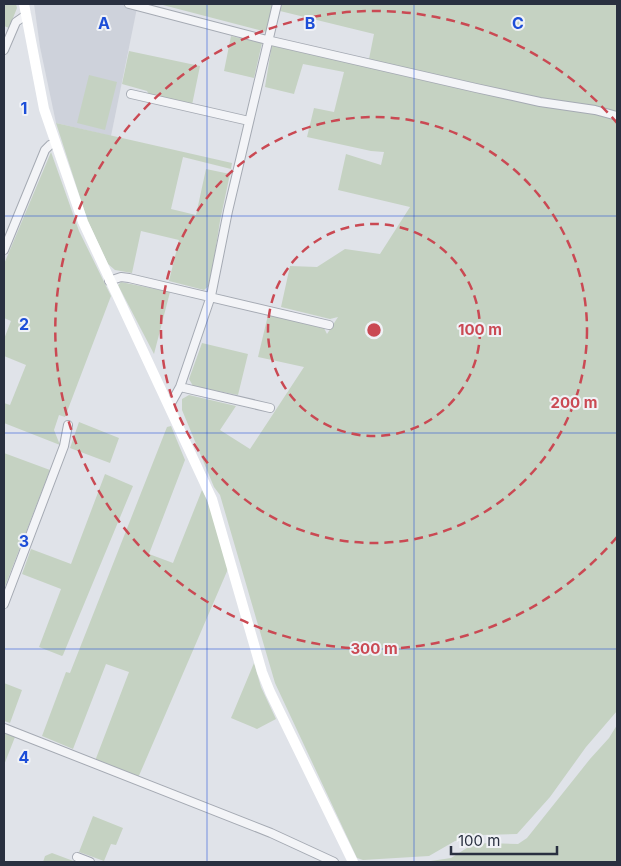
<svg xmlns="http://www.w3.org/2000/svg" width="621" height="866" viewBox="0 0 621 866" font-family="Inter,sans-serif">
<rect width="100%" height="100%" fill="#e0e3e9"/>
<path fill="#ced2db" d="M 34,4 L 120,4 L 137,8 L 111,136 L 56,123 L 40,47 Z"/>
<path fill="#c5d2c2" d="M 4,4 L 16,4 L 17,8 L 9,28 L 4,26 Z
M 159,4 L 274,4 L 267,32 Z
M 282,4 L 617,4 L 617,711 L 586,747 L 550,797 L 517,834 L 479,835 L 455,841 L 429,856 L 363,860 L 357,858 L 275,683 L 220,495 L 214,487 L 182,410 L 182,399 L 189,395 L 236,406 L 220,430 L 250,449 L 304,367 L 258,357 L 268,315 L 324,328 L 327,334 L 338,317 L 330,319 L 281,307 L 290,266 L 317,267 L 345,249 L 380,254 L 410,207 L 338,190 L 346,154 L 381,165 L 384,152 L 371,151 L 307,137 L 314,108 L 334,112 L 344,72 L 303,64 L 294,94 L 265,87 L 272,44 L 488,90 L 369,59 L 374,34 L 280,11 Z
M 231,36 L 262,43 L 254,78 L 224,71 Z
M 129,51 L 200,66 L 192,105 L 149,95 L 147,91 L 122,84 Z
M 89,75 L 117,82 L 105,130 L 77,123 Z
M 56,123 L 232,163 L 231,169 L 183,157 L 171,209 L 196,215 L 206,169 L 230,174 L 220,221 L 210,285 L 204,290 L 169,281 L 179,240 L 141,231 L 132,273 L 115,270 L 108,264 L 87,219 Z
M 51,152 L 79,231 L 111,296 L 65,417 L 59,415 L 54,430 L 60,445 L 4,423 L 4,403 L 10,405 L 26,365 L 4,356 L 4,339 L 11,321 L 4,318 L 4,264 Z
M 121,282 L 170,292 L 154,354 L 118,285 Z
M 202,343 L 248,354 L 238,395 L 193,386 L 189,379 Z
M 79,422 L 119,438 L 110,463 L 70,448 Z
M 171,426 L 185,460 L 149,554 L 173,563 L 202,490 L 210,506 L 228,569 L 138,778 L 95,761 L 129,672 L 106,664 L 73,749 L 42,736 L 66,672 L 70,673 L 167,427 Z
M 4,453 L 50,470 L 4,589 Z
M 105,474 L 133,486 L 63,655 L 62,656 L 39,647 L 61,589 L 22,574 L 31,549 L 71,564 Z
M 254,663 L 261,687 L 276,719 L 257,729 L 231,718 Z
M 4,683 L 22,690 L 10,723 L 4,721 Z
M 617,725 L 617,862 L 424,862 L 451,858 L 470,846 L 487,843 L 518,844 L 527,838 L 590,759 L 609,738 Z
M 4,733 L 15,737 L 4,765 Z
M 93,816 L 123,828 L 116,845 L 111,844 L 104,861 L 79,852 Z
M 52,853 L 76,862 L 43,862 L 45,856 Z"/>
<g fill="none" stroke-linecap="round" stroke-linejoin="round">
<defs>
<path id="street" d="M 129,4 L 267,40 L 476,88 L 540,102 L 595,110 L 617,116
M 4,50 L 16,22 L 26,15
M 131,94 L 249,121
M 4,250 L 45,150 L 50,145 L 55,143
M 109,281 L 121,277 L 129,278 L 329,325
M 180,387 L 270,408
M 170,405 L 180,387 L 211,296 L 228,211 L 277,4
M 4,604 L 64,446 L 68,425
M 4,728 L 271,833 L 334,862
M 77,857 L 90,862"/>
</defs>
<use href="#street" stroke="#a5aab3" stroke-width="10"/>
<use href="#street" stroke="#f3f4f7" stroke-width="8"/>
<path stroke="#fff" stroke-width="10" d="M 24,4 L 44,109 L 83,222 L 212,499 L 262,672 L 270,692 L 353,862"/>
</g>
<path fill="none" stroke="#1d4ed8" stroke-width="1" stroke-opacity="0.55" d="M 207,4 L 207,862M 414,4 L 414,862M 4,216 L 617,216M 4,433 L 617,433M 4,649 L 617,649"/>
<g fill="none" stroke="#ca4953" stroke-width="2.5" stroke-dasharray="9 6">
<circle cx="374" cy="330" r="106"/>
<circle cx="374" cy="330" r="213"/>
<path d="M617 537A319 319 0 1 1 617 123"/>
</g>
<g font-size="16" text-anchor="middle" font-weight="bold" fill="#1d4ed8" stroke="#f0f2f6" stroke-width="4" stroke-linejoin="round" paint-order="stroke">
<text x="104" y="29">A</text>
<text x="310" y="29">B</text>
<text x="518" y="29">C</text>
<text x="24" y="114">1</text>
<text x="24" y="330">2</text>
<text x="24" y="547">3</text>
<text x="24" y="763">4</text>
</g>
<circle cx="374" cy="330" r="8" fill="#ca4953" stroke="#f0f2f6" stroke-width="2.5"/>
<g font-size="15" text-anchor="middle" font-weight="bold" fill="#ca4953" stroke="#f0f2f6" stroke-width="4" stroke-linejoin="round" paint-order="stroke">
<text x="480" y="335">100 m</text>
<text x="574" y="408">200 m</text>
<text x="374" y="654">300 m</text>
</g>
<rect width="621" height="866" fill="none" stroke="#293040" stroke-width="10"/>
<path d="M451 846v8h106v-8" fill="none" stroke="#293040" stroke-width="2.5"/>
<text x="458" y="846" font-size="15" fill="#293040" stroke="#f0f2f6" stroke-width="4" paint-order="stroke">100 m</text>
</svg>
